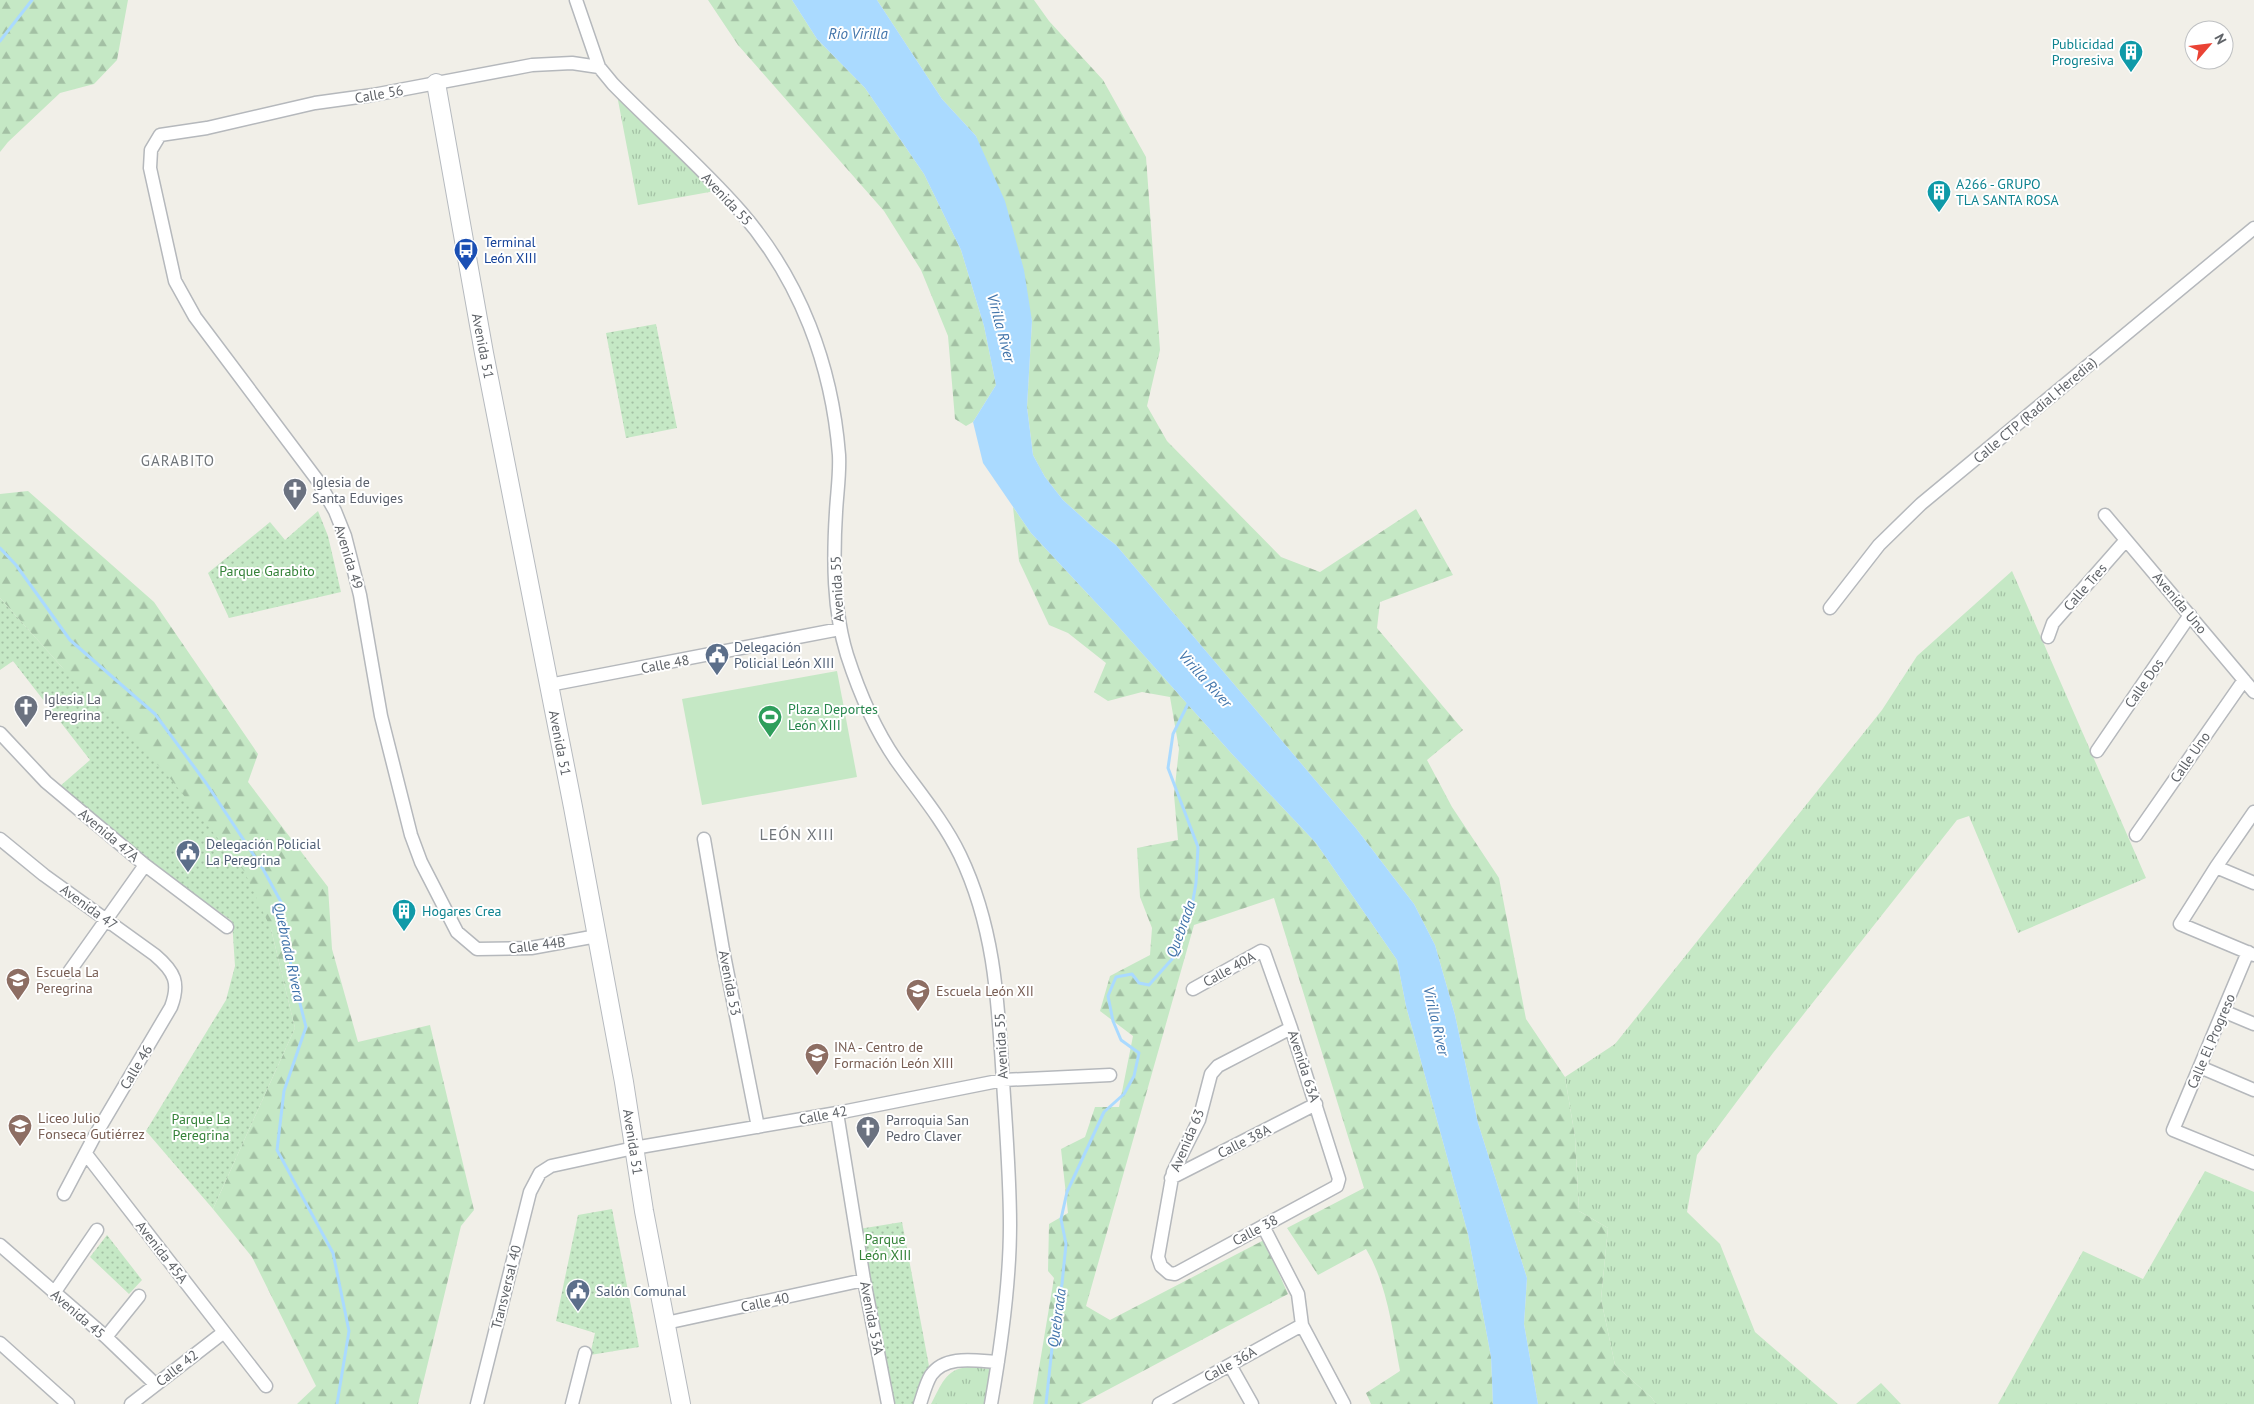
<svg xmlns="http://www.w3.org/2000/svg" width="2254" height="1404" viewBox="0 0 2254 1404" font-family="'PT Sans',sans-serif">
<defs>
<pattern id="grass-tufts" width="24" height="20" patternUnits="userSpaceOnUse" patternTransform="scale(1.25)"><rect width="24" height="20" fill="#c5e8c5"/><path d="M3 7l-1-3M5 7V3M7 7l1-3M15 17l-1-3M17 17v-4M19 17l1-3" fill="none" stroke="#a3c0a4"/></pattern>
<pattern id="forest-firs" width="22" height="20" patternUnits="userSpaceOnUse" patternTransform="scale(1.25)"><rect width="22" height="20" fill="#c5e8c5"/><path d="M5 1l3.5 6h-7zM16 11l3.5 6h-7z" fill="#a3c0a4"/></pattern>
<pattern id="park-dots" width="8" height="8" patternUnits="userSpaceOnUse" patternTransform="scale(1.25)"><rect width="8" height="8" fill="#c5e8c5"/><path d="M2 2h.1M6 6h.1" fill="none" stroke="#a3c0a4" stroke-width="1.8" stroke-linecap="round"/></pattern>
</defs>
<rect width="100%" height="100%" fill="#f1efe8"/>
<path fill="url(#grass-tufts)" d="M 617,95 L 715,191 L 638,205 Z
M 2012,571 L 2146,878 L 2018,933 L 1969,816 L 1957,820 L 1773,1053 L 1697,1155 L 1687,1212 L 1720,1244 L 1755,1332 L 1838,1404 L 1656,1404 L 1652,1398 L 1615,1365 L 1601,1299 L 1608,1228 L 1579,1211 L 1575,1137 L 1565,1077 L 1615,1044 L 1882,710 L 1917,656 Z
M 2205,1171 L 2254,1192 L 2254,1404 L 1998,1404 L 2083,1251 L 2143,1279 Z
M 968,1367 L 992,1369 L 985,1404 L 931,1404 C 941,1386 945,1369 968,1367 Z
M 1881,1383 L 1901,1404 L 1856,1404 Z"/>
<path fill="url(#forest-firs)" d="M 0,0 L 128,0 L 117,60 L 94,84 L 60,93 L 8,142 L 0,152 Z
M 708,0 L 792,0 L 817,39 L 865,88 L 924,174 L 961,250 L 984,326 L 996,385 L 973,422 L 966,426 L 955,419 L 948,336 L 921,270 L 884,211 L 738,45 Z
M 877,0 L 1034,0 L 1049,21 L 1103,80 L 1146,157 L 1160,350 L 1147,406 L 1167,441 L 1281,557 L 1320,572 L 1416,509 L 1453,575 L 1380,602 L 1377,628 L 1463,730 L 1427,760 L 1452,807 L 1499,878 L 1526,1019 L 1565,1077 L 1575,1137 L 1579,1211 L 1608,1228 L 1601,1299 L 1615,1365 L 1652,1398 L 1656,1404 L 1538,1404 L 1524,1324 L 1527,1278 L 1478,1123 L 1455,1015 L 1435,945 L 1414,904 L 1355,827 L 1116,545 L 1094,528 L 1063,500 L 1045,477 L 1033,455 L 1027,407 L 1032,321 L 976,136 L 942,99 Z
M 28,491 L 154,602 L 258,754 L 248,782 L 328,887 L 332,949 L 358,1042 L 430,1025 L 474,1210 L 461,1226 L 418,1404 L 297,1404 L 316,1386 L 252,1257 L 213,1209 L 295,1028 L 271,929 L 61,666 L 0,598 L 0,494 Z
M 1013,507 L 1031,533 L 1115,623 L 1232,754 L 1316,843 L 1397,960 L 1406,1006 L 1468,1234 L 1491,1357 L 1493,1404 L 1371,1404 L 1366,1393 L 1400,1371 C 1392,1329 1388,1286 1366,1249 L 1318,1275 L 1287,1228 L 1364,1188 L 1274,898 L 1194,925 L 1086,1306 L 1110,1320 L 1264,1240 L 1288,1294 L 1081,1404 L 1033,1404 L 1054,1278 L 1048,1271 L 1049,1224 L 1068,1213 L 1061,1149 L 1085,1137 L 1095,1107 L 1119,1107 L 1133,1036 L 1100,1011 L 1110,976 L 1150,955 L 1152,928 L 1140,897 L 1137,848 L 1178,840 L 1174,795 L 1179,749 L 1170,697 L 1142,692 L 1108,701 L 1094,692 L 1106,663 L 1068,633 L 1049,625 L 1019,561 Z"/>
<path fill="url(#park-dots)" d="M 656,324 L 677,428 L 626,438 L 606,333 Z
M 318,511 L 328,536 L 341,592 L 229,618 L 208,573 L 270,522 L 285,540 Z
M 0,598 L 61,666 L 165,772 L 244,871 L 271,929 L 295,1028 L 213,1209 L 146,1131 L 226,1000 L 235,966 L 232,921 L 157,868 L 59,787 L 90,760 L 13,661 L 0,670 Z
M 612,1209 L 639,1347 L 590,1355 L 595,1333 L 556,1321 L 578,1215 Z
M 902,1222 L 929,1366 L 916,1404 L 892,1404 L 859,1229 Z
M 107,1235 L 142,1280 L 129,1294 L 90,1257 Z"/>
<path fill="#c5e8c5" d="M 837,671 L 857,777 L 702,805 L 682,699 Z"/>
<path fill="#aadaff" d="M 792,0 L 877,0 L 942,99 L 976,136 L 1005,201 L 1024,270 L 1032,321 L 1027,407 L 1033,455 L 1045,477 L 1063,500 L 1094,528 L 1116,545 L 1355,827 L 1414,904 L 1435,945 L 1455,1015 L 1478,1123 L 1527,1278 L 1524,1324 L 1538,1404 L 1493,1404 L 1491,1357 L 1468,1234 L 1406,1006 L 1397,960 L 1316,843 L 1232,754 L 1115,623 L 1031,533 L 983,463 L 973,422 L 996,385 L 984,326 L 961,250 L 924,174 L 865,88 L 817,39 Z"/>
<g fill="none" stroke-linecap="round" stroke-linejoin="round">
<path stroke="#aadaff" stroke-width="3" d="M 0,41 L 32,0
M 0,548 L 16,565 L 70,640 L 155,714 L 206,783 L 263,869 L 281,902 L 292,972 L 306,1027 L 284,1091 L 277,1150 L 333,1253 L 349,1331 L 337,1404
M 1046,1404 L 1055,1320 L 1062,1284 L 1066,1244 L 1061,1219 L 1067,1192 L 1104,1112 L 1124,1094 L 1134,1076 L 1139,1053 L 1121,1040 L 1113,1021 L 1108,996 L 1116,977 L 1132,974 L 1139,983 L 1149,985 L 1173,958 L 1192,906 L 1196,883 L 1198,847 L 1168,768 L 1173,734 L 1189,702"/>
<defs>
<path id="street" d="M 576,0 L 599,67 L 613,84 C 655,127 701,166 741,212 C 800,280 832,365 839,455 C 840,474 837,493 836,512 C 833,559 833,610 847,655 C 859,692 874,728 896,760 C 918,791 943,820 960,855 C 995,928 998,1002 1003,1081 C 1006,1129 1010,1177 1010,1225 C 1010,1283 1001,1347 991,1404
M 2105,515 L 2254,692
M 1830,608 L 1879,545 L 1921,504 L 2254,228
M 2048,637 L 2053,623 L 2126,540
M 549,685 L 840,629
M 0,733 L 46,782 L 145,865 L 227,927
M 2097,751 L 2190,615
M 2254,812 L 2216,867 L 2180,924 L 2254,955
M 2136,835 L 2244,680
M 0,839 L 44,875 L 155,955 C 175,972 180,983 171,1007 L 93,1139 L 64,1194
M 704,839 L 723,950 L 758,1127
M 2216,867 L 2254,883
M 597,936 L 531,948 L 477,949 L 457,932 L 421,862 L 411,835 L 381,716 L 360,595 L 345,536 L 335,511 L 318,481 L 195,317 L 175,281 L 150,168 L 151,150 L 160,135 L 207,128 L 315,103 L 373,95 L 532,65 L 572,63 L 599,67
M 2248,952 L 2173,1130 L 2254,1163
M 69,972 L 145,865
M 1193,989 L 1261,951 L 1264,952 L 1291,1028 L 1339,1179 L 1337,1186 L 1175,1274 L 1169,1273 L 1161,1266 L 1158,1257 L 1173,1172 L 1199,1120 L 1211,1074 L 1218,1066 L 1291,1028
M 2223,1011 L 2254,1024
M 2200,1067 L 2254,1090
M 837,1113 L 864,1280 L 888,1404
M 86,1154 L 266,1386
M 1171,1178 L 1316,1104
M 1263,1226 L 1298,1294 L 1302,1325 L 1344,1404
M 0,1245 L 106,1337 L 155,1384
M 54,1293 L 97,1230
M 666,1323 L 864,1280
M 106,1337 L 139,1296
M 0,1343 L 68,1404
M 1230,1365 L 1252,1404
M 131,1404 L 224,1332
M 477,1404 L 530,1192 L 540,1173 L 551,1166 L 634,1148 L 837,1113 L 1003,1080 L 1110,1075
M 572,1404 L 585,1353
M 920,1404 C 923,1395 926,1383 931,1375 C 946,1354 977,1361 998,1362
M 1159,1404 L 1302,1325"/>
<path id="secondary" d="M 436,83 L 484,353 L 573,807 L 624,1082 L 644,1211 L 681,1404"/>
</defs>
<use href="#street" stroke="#b5b8bc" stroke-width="15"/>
<use href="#secondary" stroke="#b6babf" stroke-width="20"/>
<use href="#street" stroke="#fff" stroke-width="12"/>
<use href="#secondary" stroke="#fff" stroke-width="18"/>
</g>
<defs>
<symbol id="building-pin" viewBox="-11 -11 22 30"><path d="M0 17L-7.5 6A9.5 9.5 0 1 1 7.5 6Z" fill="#0f9aa8" stroke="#fff"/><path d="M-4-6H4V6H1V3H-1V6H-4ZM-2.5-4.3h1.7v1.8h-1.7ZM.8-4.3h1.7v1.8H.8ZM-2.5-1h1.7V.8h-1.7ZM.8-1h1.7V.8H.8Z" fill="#fff"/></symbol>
<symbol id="bus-pin" viewBox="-11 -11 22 30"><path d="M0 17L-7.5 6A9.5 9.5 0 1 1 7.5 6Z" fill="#1a4fb4" stroke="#fff"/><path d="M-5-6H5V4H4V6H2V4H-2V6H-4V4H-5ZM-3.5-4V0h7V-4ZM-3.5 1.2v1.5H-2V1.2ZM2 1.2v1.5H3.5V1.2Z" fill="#fff"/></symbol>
<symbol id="church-pin" viewBox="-11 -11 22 30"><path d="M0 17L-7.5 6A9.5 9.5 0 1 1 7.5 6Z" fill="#6b7280" stroke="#fff"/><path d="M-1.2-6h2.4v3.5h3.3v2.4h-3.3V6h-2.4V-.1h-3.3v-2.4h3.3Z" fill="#fff"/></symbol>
<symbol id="civic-pin" viewBox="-11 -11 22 30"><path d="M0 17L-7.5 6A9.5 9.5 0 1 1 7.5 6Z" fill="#5c6f8a" stroke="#fff"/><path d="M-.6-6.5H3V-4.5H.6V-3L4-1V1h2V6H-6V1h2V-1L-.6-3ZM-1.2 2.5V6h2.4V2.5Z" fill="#fff"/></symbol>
<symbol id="stadium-pin" viewBox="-11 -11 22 30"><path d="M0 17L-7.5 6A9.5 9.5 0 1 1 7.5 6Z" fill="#2e9e5b" stroke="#fff"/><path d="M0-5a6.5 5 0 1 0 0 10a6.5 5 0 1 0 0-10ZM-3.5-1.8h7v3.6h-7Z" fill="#fff"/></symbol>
<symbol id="school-pin" viewBox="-11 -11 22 30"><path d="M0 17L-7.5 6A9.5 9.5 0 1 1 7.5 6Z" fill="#8d6e63" stroke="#fff"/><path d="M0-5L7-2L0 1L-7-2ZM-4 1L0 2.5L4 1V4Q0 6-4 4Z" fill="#fff"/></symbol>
<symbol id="university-pin" viewBox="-11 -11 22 30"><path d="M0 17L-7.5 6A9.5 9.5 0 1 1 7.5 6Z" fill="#8d6e63" stroke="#fff"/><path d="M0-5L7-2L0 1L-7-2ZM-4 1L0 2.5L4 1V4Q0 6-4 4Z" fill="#fff"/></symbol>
</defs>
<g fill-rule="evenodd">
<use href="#building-pin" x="2117" y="38" width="28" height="38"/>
<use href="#building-pin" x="1925" y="178" width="28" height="38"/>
<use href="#bus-pin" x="452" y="236" width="28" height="38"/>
<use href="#church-pin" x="281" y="476" width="28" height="38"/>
<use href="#civic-pin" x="703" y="641" width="28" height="38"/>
<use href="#church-pin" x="12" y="693" width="28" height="38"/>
<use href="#stadium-pin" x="756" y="703" width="28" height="38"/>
<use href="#civic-pin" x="174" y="838" width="28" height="38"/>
<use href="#building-pin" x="390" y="897" width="28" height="38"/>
<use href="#school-pin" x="4" y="966" width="28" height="38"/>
<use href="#school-pin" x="904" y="977" width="28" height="38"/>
<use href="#university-pin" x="803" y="1041" width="28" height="38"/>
<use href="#school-pin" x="6" y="1112" width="28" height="38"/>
<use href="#church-pin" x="854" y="1114" width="28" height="38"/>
<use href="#civic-pin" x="564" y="1277" width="28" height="38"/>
</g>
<g text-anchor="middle" stroke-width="4" stroke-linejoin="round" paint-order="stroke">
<g font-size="14" fill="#0d838f" stroke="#fff" text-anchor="start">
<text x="2114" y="49" text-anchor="end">Publicidad<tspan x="2114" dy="16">Progresiva</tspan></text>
<text x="1956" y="189">A266 - GRUPO<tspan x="1956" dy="16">TLA SANTA ROSA</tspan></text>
<text x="422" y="916">Hogares Crea</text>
</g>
<g font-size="14" fill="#5f6368" stroke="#fff">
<text transform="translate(379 94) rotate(-10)" y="5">Calle 56</text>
<text transform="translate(727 199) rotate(47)" y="5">Avenida 55</text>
<text transform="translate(483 346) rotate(79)" y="5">Avenida 51</text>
<text transform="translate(2035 410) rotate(-40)" y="5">Calle CTP (Radial Heredia)</text>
<text transform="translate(349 557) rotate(73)" y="5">Avenida 49</text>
<text transform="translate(2085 587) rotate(-49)" y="5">Calle Tres</text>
<text transform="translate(837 589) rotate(-93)" y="5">Avenida 55</text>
<text transform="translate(2180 603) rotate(50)" y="5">Avenida Uno</text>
<text transform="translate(665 664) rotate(-11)" y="5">Calle 48</text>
<text transform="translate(2144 683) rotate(-55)" y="5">Calle Dos</text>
<text transform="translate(560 743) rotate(79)" y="5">Avenida 51</text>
<text transform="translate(2190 757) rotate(-55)" y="5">Calle Uno</text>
<text transform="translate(109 835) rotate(40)" y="5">Avenida 47A</text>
<text transform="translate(89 907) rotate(36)" y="5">Avenida 47</text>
<text transform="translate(537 945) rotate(-7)" y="5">Calle 44B</text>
<text transform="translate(1229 969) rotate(-29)" y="5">Calle 40A</text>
<text transform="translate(730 983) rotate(79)" y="5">Avenida 53</text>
<text transform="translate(2211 1041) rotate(-67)" y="5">Calle El Progreso</text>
<text transform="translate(1001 1046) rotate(-93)" y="5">Avenida 55</text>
<text transform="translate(1304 1066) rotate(72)" y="5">Avenida 63A</text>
<text transform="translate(136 1067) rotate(-59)" y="5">Calle 46</text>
<text transform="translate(823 1115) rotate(-11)" y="5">Calle 42</text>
<text transform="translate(1187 1140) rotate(-67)" y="5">Avenida 63</text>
<text transform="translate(1244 1141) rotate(-27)" y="5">Calle 38A</text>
<text transform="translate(633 1142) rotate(81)" y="5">Avenida 51</text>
<text transform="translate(1255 1230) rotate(-28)" y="5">Calle 38</text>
<text transform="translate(162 1252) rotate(52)" y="5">Avenida 45A</text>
<text transform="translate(506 1287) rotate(-76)" y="5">Transversal 40</text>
<text transform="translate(765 1302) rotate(-12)" y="5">Calle 40</text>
<text transform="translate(78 1314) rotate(41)" y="5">Avenida 45</text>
<text transform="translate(872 1318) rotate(79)" y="5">Avenida 53A</text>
<text transform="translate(1230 1364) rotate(-29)" y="5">Calle 36A</text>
<text transform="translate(177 1368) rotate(-38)" y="5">Calle 42</text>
</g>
<g font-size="14" fill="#164399" stroke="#fff" text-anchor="start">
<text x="484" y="247">Terminal<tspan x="484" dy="16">León XIII</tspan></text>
</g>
<g font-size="14" fill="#5b616d" stroke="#fff" text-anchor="start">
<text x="312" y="487">Iglesia de<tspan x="312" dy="16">Santa Eduviges</tspan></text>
<text x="44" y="704">Iglesia La<tspan x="44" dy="16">Peregrina</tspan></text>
<text x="886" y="1125">Parroquia San<tspan x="886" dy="16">Pedro Claver</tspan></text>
</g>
<g font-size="14" fill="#348238" stroke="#fff">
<text x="267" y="576">Parque Garabito</text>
<text x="201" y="1124">Parque La<tspan x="201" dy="16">Peregrina</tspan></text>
<text x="885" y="1244">Parque<tspan x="885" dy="16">León XIII</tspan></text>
</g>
<g font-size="14" fill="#4e5e75" stroke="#fff" text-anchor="start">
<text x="734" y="652">Delegación<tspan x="734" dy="16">Policial León XIII</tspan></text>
<text x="206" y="849">Delegación Policial<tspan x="206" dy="16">La Peregrina</tspan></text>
<text x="596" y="1296">Salón Comunal</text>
</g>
<g font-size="14" fill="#27864d" stroke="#fff" text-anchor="start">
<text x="788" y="714">Plaza Deportes<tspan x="788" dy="16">León XIII</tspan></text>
</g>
<g font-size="14" fill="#785e54" stroke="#fff" text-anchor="start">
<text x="36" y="977">Escuela La<tspan x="36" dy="16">Peregrina</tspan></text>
<text x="936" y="996">Escuela León XII</text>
<text x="834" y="1052">INA - Centro de<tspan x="834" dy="16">Formación León XIII</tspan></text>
<text x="38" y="1123">Liceo Julio<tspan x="38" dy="16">Fonseca Gutiérrez</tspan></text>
</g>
<g font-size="15" font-style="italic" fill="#4174aa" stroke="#fff">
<text x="858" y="39">Río Virilla</text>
<text transform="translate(1001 328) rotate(75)" y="5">Virilla River</text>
<text transform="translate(1205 679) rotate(48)" y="5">Virilla River</text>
<text transform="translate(1181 929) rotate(-70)" y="5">Quebrada</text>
<text transform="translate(289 952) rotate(78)" y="5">Quebrada Rivera</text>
<text transform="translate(1436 1021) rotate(77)" y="5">Virilla River</text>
<text transform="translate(1057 1318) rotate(-82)" y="5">Quebrada</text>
</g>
<g font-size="15" letter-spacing="1" fill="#70757a" stroke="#fff">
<text x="178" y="466">GARABITO</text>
</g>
<g font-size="16" letter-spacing="1" fill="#70757a" stroke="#fff">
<text x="797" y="840">LEÓN XIII</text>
</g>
</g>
<g transform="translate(2209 45) rotate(62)"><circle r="24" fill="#ffffff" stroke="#bfc1c3"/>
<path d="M0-4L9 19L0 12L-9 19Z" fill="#ea4335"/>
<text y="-8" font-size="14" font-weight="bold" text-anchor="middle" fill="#5f6368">N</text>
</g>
</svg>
